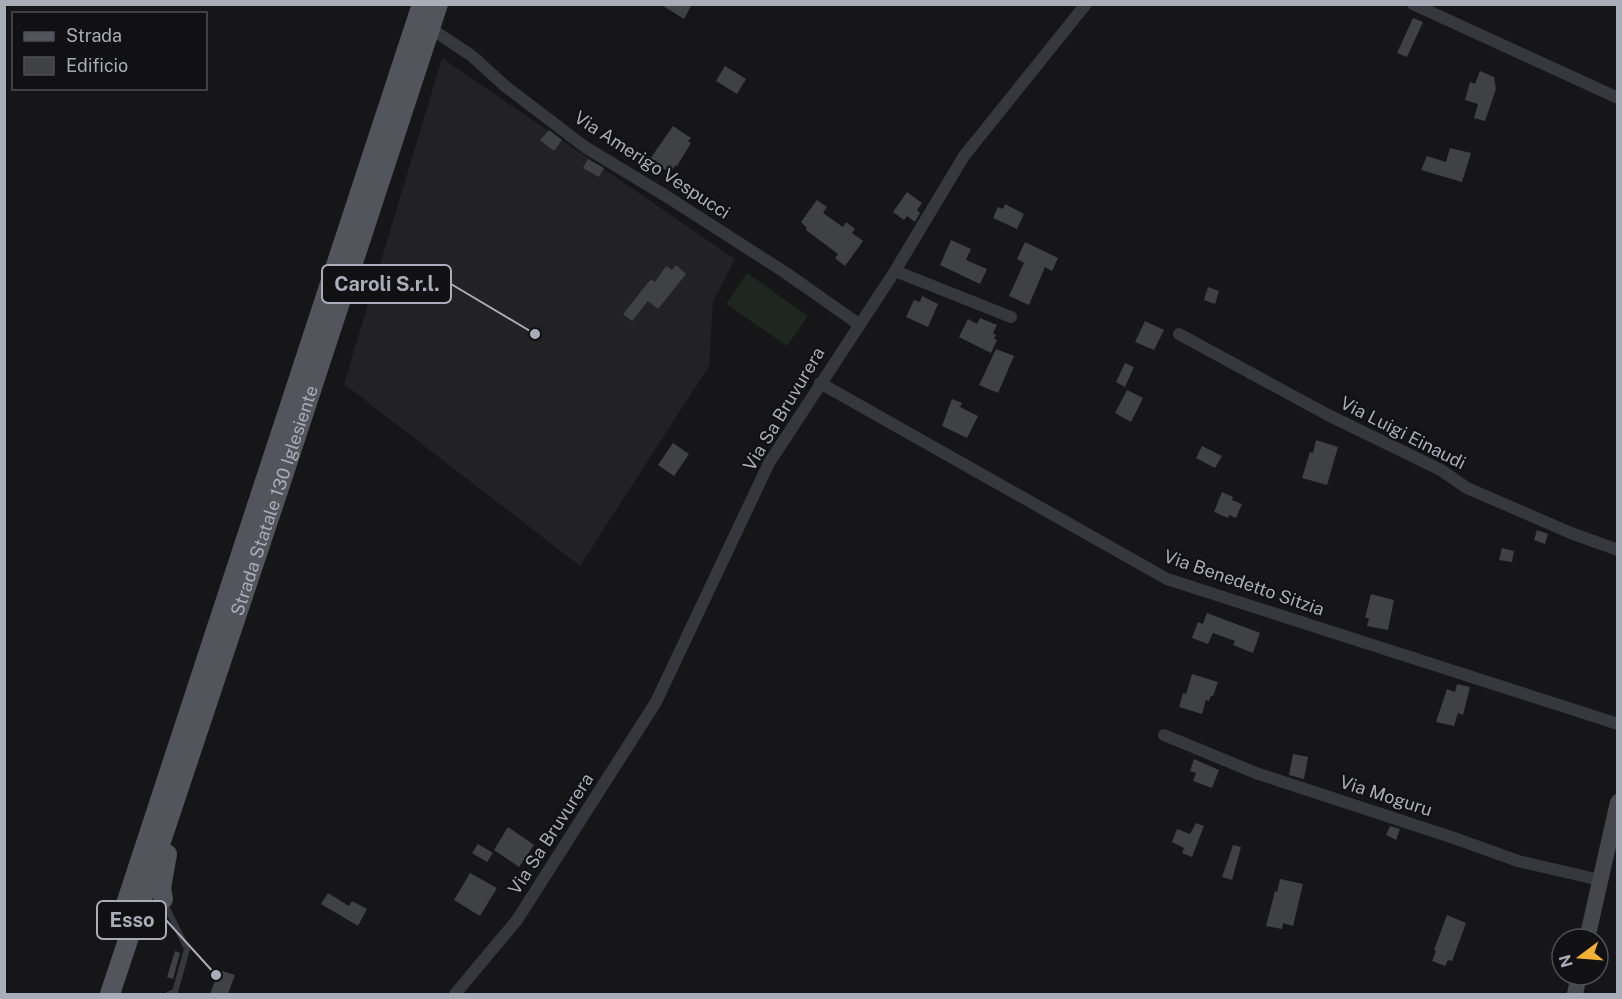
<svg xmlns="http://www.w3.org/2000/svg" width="1622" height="999" viewBox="0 0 1622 999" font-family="'Public Sans',sans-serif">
<rect width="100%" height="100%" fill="#161618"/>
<path fill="#222225" d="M 442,58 L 735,259 L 713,302 L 709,366 L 580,566 L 344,384 Z"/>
<path fill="#1e261f" d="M 747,273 L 808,316 L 787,346 L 726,304 Z"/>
<path fill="#404145" d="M 660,4 L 692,4 L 684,19 Z
M 1413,18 L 1423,22 L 1407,57 L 1397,53 Z
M 725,66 L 746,79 L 737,94 L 716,81 Z
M 1480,71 L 1494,77 L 1496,89 L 1485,121 L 1474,118 L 1478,104 L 1465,100 L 1470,82 L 1475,84 Z
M 673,126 L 691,138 L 688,141 L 691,143 L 677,166 L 676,165 L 672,170 L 669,168 L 667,171 L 650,159 Z
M 549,130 L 562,140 L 554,151 L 540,140 Z
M 1450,148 L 1471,153 L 1462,182 L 1421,170 L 1427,156 L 1446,162 Z
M 588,159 L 604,168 L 599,177 L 583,168 Z
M 907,192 L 922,203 L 917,210 L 920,213 L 915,222 L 907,216 L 904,220 L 893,212 Z
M 817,200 L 827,207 L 823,213 L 843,227 L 846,222 L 855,229 L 852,233 L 863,241 L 845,266 L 835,258 L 838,254 L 806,230 L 807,228 L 801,222 Z
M 1005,204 L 1024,214 L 1017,229 L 993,218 L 998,207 L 1003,209 Z
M 951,240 L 971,249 L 966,260 L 987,269 L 980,284 L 940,265 Z
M 1025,242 L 1058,258 L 1052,271 L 1045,267 L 1029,305 L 1009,296 L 1024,263 L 1017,259 Z
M 676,265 L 686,274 L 658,309 L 648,301 L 632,321 L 623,314 L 651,279 L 655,282 L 666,266 L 672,270 Z
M 1208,287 L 1219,291 L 1215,304 L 1204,300 Z
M 922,296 L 938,304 L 928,327 L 906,317 L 914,300 L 920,302 Z
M 980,318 L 997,325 L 993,333 L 996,335 L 994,339 L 997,340 L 991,353 L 959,337 L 968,319 L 977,324 Z
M 1145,321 L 1164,330 L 1154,350 L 1135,342 Z
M 996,349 L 1014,356 L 998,393 L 979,385 Z
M 1125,363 L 1134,367 L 1125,387 L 1116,382 Z
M 1127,390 L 1143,398 L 1131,422 L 1115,413 Z
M 952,399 L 962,403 L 960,407 L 978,416 L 967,438 L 942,426 Z
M 1316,440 L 1338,447 L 1327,485 L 1302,478 L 1310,452 L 1313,453 Z
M 673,443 L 689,454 L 674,476 L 658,465 Z
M 1202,446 L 1222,456 L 1215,468 L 1196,458 Z
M 1222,492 L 1233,497 L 1232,500 L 1242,504 L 1236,518 L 1229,515 L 1228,518 L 1214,512 Z
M 1537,530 L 1548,534 L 1545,544 L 1534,540 Z
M 1502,548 L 1514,551 L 1512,562 L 1499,560 Z
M 1371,594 L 1394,600 L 1388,630 L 1367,626 L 1369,618 L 1365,618 Z
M 1207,613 L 1260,633 L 1253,653 L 1233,645 L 1235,641 L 1213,633 L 1208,644 L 1192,638 L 1198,622 L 1203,624 Z
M 1192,674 L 1218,682 L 1213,696 L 1211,696 L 1209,701 L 1206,700 L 1202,714 L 1179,707 L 1183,693 L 1186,694 Z
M 1457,684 L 1470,687 L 1463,715 L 1458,713 L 1454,726 L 1436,722 L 1447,689 L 1455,692 Z
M 1293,754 L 1308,757 L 1304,779 L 1289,775 Z
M 1194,759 L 1219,770 L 1212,788 L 1193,781 L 1196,773 L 1190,771 Z
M 1196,823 L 1204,826 L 1192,857 L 1182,853 L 1184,848 L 1172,842 L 1177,829 L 1190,834 Z
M 1390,826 L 1400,829 L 1396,840 L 1386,835 Z
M 508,827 L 534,845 L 519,867 L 494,850 Z
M 478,844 L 493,853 L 487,862 L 472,853 Z
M 1233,845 L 1241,847 L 1232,880 L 1222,877 Z
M 470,873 L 497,888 L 480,916 L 454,900 Z
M 1280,879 L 1303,884 L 1293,926 L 1283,923 L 1282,929 L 1266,926 L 1275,891 L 1277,892 Z
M 328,893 L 349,906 L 352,901 L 367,909 L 358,926 L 321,904 Z
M 1447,915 L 1466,923 L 1452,961 L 1448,960 L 1445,966 L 1432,961 L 1436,951 L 1434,950 Z
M 175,951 L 180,953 L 173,979 L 167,977 Z
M 219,970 L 235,975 L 228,994 L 210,994 Z"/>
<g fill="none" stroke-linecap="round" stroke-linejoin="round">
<path stroke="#37383d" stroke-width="6" d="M 163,900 L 187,949 L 175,992 L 169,994"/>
<path stroke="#37383d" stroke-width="12" d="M 1413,4 L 1618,98
M 430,28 L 472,56 L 505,86 L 585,147 L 666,196 L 786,273 L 860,325
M 895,271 L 1011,317
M 1179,334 L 1328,415 L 1441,470 L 1467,488 L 1571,533 L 1618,550
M 820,383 L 1167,579 L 1618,724
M 1164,735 L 1256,773 L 1454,838 L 1518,861 L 1600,880
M 455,994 L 517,920 L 656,702 L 769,463 L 895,271 L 964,156 L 1086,4"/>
<path stroke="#45474d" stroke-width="16" d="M 1587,939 L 1618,802
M 1575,994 L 1579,975"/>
<g stroke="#53555c" stroke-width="20">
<path d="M 163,899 L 161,888 L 167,854"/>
<path d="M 121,919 L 422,4"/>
<path id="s1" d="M 110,994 L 276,497 L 438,4"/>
</g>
</g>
<g text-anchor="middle" stroke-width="4.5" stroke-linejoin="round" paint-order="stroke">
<g font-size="18" fill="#a8adb8" stroke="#111113">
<text transform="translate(652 165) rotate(33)" y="6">Via Amerigo Vespucci</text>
<text transform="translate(784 409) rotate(-59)" y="6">Via Sa Bruvurera</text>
<text transform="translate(1403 433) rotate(27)" y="6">Via Luigi Einaudi</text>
<text dy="6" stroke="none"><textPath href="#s1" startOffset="520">Strada Statale 130 Iglesiente</textPath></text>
<text transform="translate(1244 583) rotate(19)" y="6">Via Benedetto Sitzia</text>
<text transform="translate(1386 796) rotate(18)" y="6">Via Moguru</text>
<text transform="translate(551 834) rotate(-57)" y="6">Via Sa Bruvurera</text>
</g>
</g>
<path fill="none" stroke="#a8adb8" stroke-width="2" d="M535 334L451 284M216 975L166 920"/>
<g fill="#a8adb8" stroke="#111113" stroke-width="2">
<circle cx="535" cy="334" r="6"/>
<circle cx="216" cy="975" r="6"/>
</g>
<g fill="#111113" stroke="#a8adb8" stroke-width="2">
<rect x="322" y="265" width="129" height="38" rx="6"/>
<rect x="97" y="901" width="69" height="38" rx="6"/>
</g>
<g font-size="20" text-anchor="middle" font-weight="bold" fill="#a8adb8">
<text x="387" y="291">Caroli S.r.l.</text>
<text x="132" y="927">Esso</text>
</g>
<rect width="1622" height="999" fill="none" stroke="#a8adb8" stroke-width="12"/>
<rect x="12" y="12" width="195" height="78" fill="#111113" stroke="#4d4f55" stroke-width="1.5"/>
<rect x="24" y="32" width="30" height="9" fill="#53555c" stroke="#4d4f55" stroke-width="1.5"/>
<text x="66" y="42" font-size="18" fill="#a8adb8">Strada</text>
<rect x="24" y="57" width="30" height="18" fill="#404145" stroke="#4d4f55" stroke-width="1.5"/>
<text x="66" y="72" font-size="18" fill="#a8adb8">Edificio</text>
<g transform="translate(1580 957) rotate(254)"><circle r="28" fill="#111113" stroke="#4d4f55" stroke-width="1.5"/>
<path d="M0-4.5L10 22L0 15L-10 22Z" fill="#f2b134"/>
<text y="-9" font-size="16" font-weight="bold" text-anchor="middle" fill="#a8adb8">N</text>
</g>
</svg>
